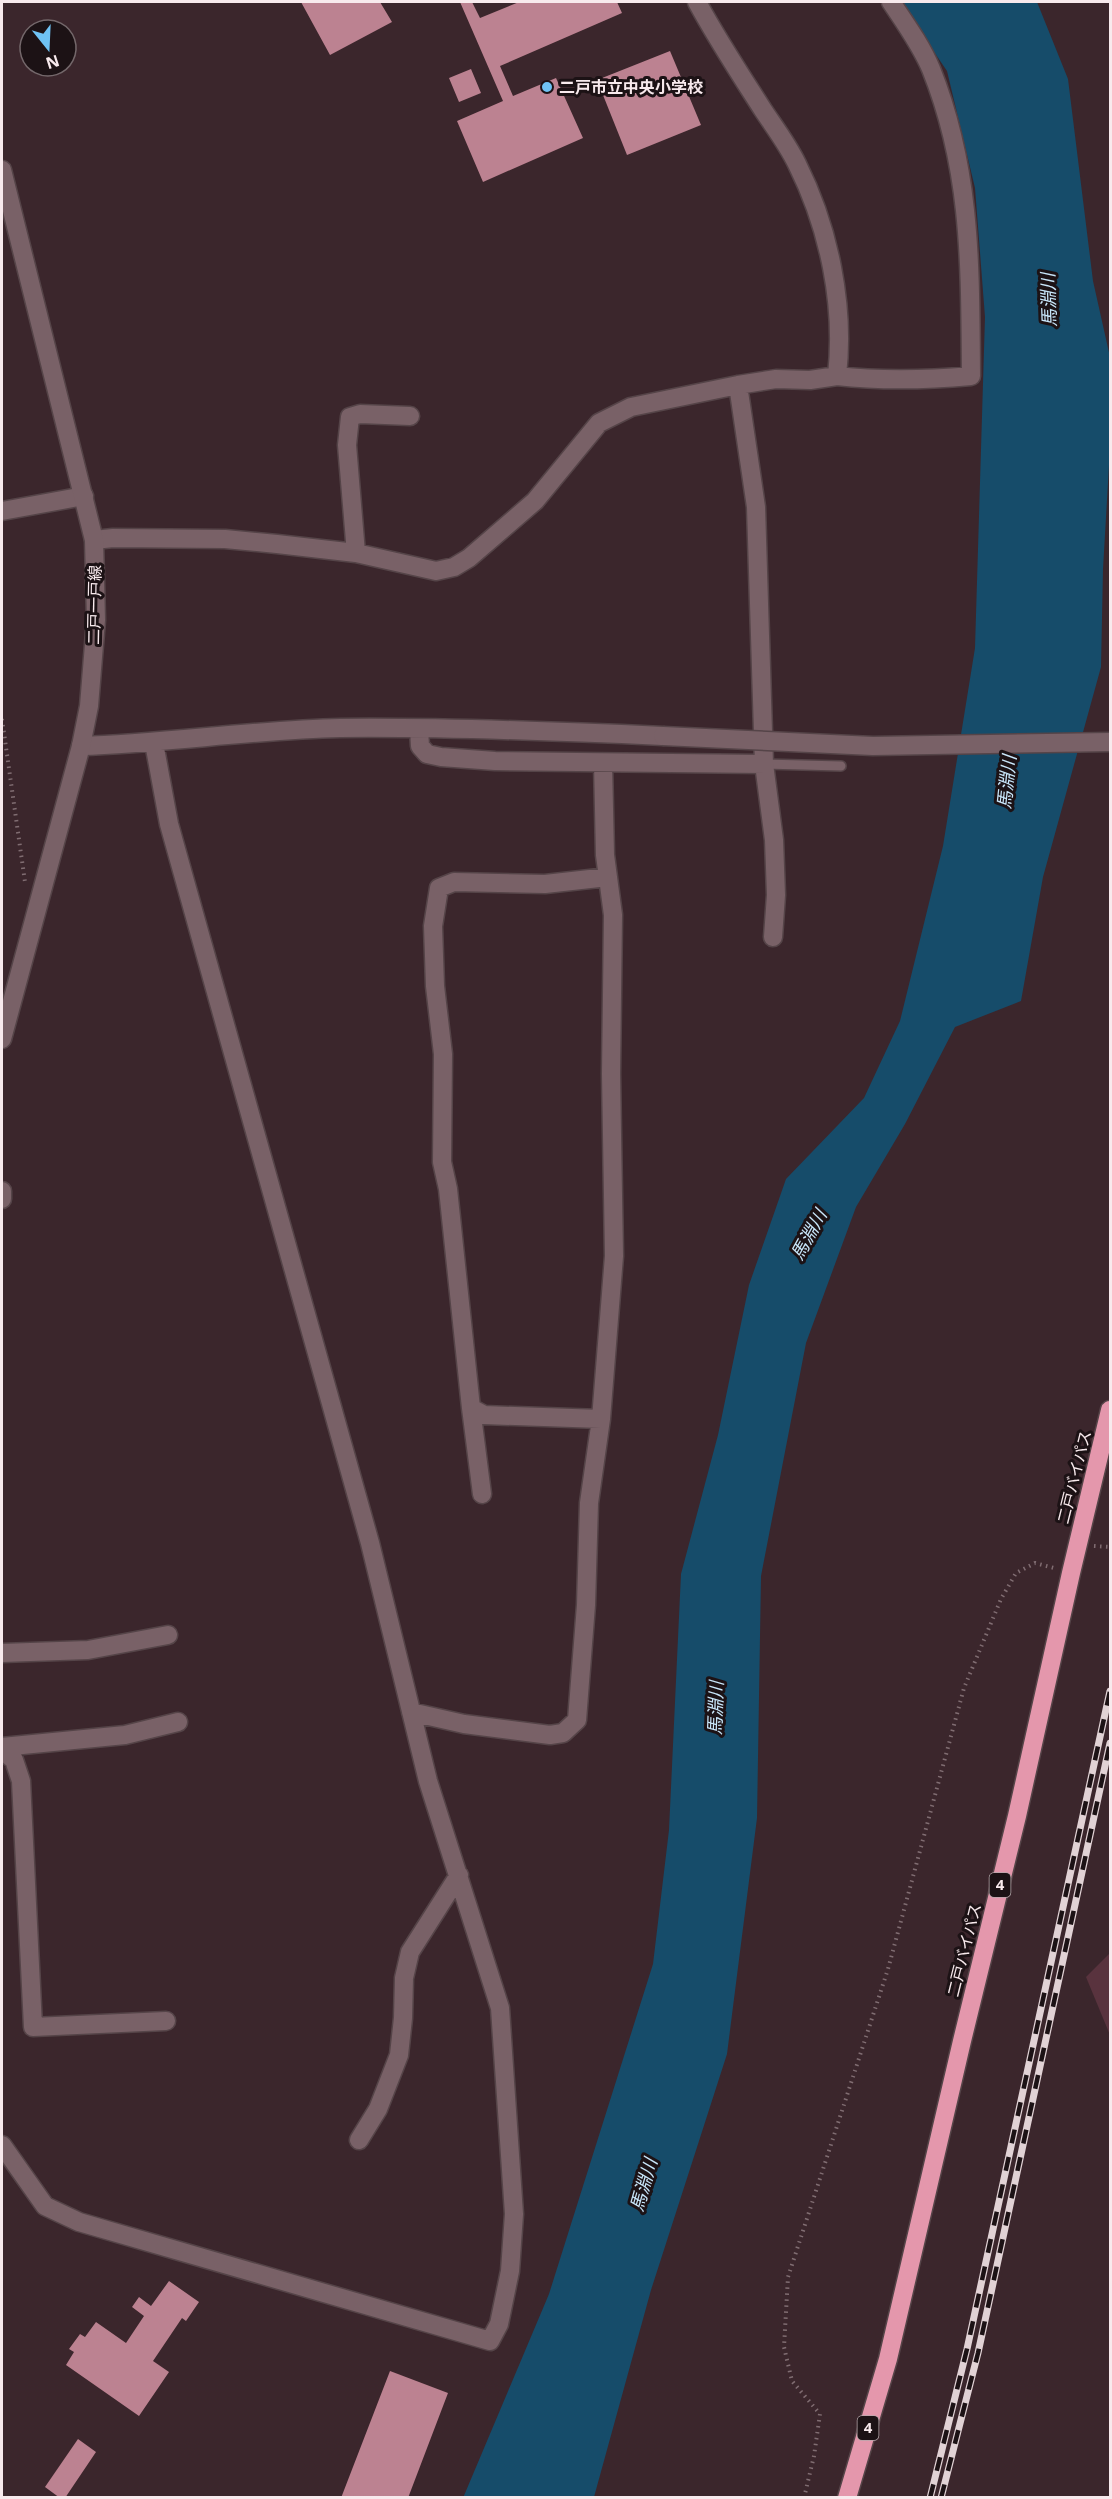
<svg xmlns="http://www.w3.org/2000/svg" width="1112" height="2499" viewBox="0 0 1112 2499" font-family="'Noto Sans','Noto Sans JP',sans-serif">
<rect width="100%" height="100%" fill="#3b262c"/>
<path fill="#59333e" d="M 1110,1953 L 1110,2035 L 1086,1977 Z"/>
<path fill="#164c6a" d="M 900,2 L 1037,2 L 1068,79 L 1093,281 L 1110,357 L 1110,448 L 1103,569 L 1101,667 L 1043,877 L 1021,1001 L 955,1027 L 905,1124 L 856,1207 L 806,1343 L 761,1576 L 757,1818 L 727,2054 L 651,2290 L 594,2497 L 463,2498 L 549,2294 L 653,1964 L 669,1830 L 681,1574 L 718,1435 L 749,1285 L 786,1179 L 864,1098 L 900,1021 L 943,846 L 975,648 L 985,317 L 975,188 L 947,71 Z"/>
<path fill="#bc8291" d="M 301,2 L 380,2 L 392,22 L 330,55 Z
M 460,2 L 472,2 L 480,18 L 519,2 L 617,2 L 622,13 L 500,66 L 513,96 L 556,78 L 583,138 L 483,182 L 457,121 L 503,101 Z
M 670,51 L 701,125 L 627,155 L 597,80 Z
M 471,69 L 481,93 L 459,102 L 449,78 Z
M 169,2281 L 199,2302 L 186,2321 L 182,2318 L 153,2361 L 169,2372 L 139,2416 L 66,2365 L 74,2352 L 69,2349 L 80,2334 L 85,2337 L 96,2322 L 126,2343 L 144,2316 L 132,2307 L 139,2297 L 151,2306 Z
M 390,2371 L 448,2393 L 408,2498 L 341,2498 Z
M 78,2439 L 96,2452 L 65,2498 L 60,2498 L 45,2487 Z"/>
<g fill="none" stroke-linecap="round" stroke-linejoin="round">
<defs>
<path id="lane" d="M 764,764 L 841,766"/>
<path id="street" d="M 837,376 C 882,381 926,380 971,376 C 970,268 972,171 931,69 C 921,45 905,23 891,2
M 2,511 L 84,496
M 94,540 L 113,538 L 225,539 L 277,544 L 356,553 L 436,571 L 454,567 L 469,558 L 535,501 L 599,423 L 631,407 L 738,385 L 776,379 L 810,380 L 837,376 C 845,305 829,228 797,164 C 788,145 775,128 763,110 C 740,74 717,39 697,2
M 356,553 L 347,445 L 350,417 L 360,414 L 410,416
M 419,729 L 420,746 L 427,754 L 441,757 L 495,761 L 764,764 L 756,507 L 738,385
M 81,746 C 167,743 254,730 340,728 C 448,727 555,731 663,736
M 764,764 L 774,840 L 776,895 L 773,937
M 2,1191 L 2,1199
M 471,1408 L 482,1494
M 601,1419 L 484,1415 L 471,1408 L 448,1189 L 442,1162 L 443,1054 L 435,986 L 433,926 L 439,888 L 454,882 L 545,884 L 608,877
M 2,1653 L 88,1650 L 168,1635
M 411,1712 L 464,1724 L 550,1735 L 563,1733 L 577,1720 L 586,1605 L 589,1503 L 601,1419 L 614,1256 L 611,1074 L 613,915 L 605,855 L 603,763
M 2,1747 L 125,1735 L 178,1722
M 2,1750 L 14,1760 L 21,1781 L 33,2027 L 166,2021
M 359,2140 L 378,2109 L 399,2055 L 403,2018 L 404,1978 L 410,1952 L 459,1875
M 2,2145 L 45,2206 L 79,2222 L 490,2341 L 499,2324 L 510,2271 L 514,2214 L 500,2008 L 428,1781 L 370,1543 L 169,824 L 154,743"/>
<path id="secondary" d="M 2,170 L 94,540 L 96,620 L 89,706 L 81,746 L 2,1039"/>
<path id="highway" d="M 847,2498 L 888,2359 L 962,2041 L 1017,1816 L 1071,1573 L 1110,1410"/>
</defs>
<use href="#lane" stroke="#554448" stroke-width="12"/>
<use href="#street" stroke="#554448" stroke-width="21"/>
<use href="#secondary" stroke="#554448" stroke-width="21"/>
<use href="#highway" stroke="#554448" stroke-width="21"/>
<path stroke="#806d72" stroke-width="4" stroke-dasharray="1.5 4.5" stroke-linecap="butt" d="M 2,719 L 25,882
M 1094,1546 L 1110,1547
M 804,2498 L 814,2456 L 820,2414 L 792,2381 L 784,2347 L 788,2277 L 888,1969 L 964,1688 L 1001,1599 L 1016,1573 L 1035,1563 L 1054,1568"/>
<use href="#lane" stroke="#796167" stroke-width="9"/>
<use href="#street" stroke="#796167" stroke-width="18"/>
<use href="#secondary" stroke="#796167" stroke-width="18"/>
<use href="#highway" stroke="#e497ac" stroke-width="18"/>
<defs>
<path id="rail" d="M 930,2498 L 967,2349 L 1110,1691
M 941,2498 L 978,2353 L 1110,1743"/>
</defs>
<use href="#rail" stroke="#e1d2d5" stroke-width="7"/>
<use href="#rail" stroke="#1c1215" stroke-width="4.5" stroke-dasharray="14" stroke-linecap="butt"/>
<defs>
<path id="street-bridge" d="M 663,736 L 873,746 L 1110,742"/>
</defs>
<use href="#street-bridge" stroke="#554448" stroke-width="21" stroke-linecap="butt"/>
<use href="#street-bridge" stroke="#796167" stroke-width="18"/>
</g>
<circle fill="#6fc2f4" stroke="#1c1215" stroke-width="2" cx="547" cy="87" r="6"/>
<g text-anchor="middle" stroke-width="6" stroke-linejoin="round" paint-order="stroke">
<g fill="#1c1215" stroke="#b6a9ac" stroke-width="1.5">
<rect x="989.5" y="1873" width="21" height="24" rx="4.5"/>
<rect x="857.5" y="2416" width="21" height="24" rx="4.5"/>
</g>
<g font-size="15" font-weight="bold" fill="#f8eaed">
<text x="1000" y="1890">4</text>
<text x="868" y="2433">4</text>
</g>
<g font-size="16" font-weight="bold" fill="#f8eaed" stroke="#1c1215" text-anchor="start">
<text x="559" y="93">二戸市立中央小学校</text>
</g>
<g font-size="16" fill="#f8eaed" stroke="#1c1215">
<text transform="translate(94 605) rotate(-89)" y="6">二戸一戸線</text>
<text transform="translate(1074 1477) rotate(-76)" y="6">二戸バイパス</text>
<text transform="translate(964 1950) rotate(-76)" y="6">二戸バイパス</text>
</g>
<g font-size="18" font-style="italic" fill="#c9e7fb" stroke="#1c1215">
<text transform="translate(1049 300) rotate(-92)" y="6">馬淵川</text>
<text transform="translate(1007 782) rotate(-84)" y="6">馬淵川</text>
<text transform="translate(809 1235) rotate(-61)" y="6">馬淵川</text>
<text transform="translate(716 1708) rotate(-88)" y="6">馬淵川</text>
<text transform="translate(644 2185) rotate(-74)" y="6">馬淵川</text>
</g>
</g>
<rect width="1112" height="2499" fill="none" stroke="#f8eaed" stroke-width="6"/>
<g transform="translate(48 48) rotate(162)"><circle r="28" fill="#1c1215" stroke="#74686b" stroke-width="1.5"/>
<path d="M0-4.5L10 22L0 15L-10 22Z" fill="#6fc2f4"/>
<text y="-9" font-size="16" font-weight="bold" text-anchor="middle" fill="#f8eaed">N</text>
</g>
</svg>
